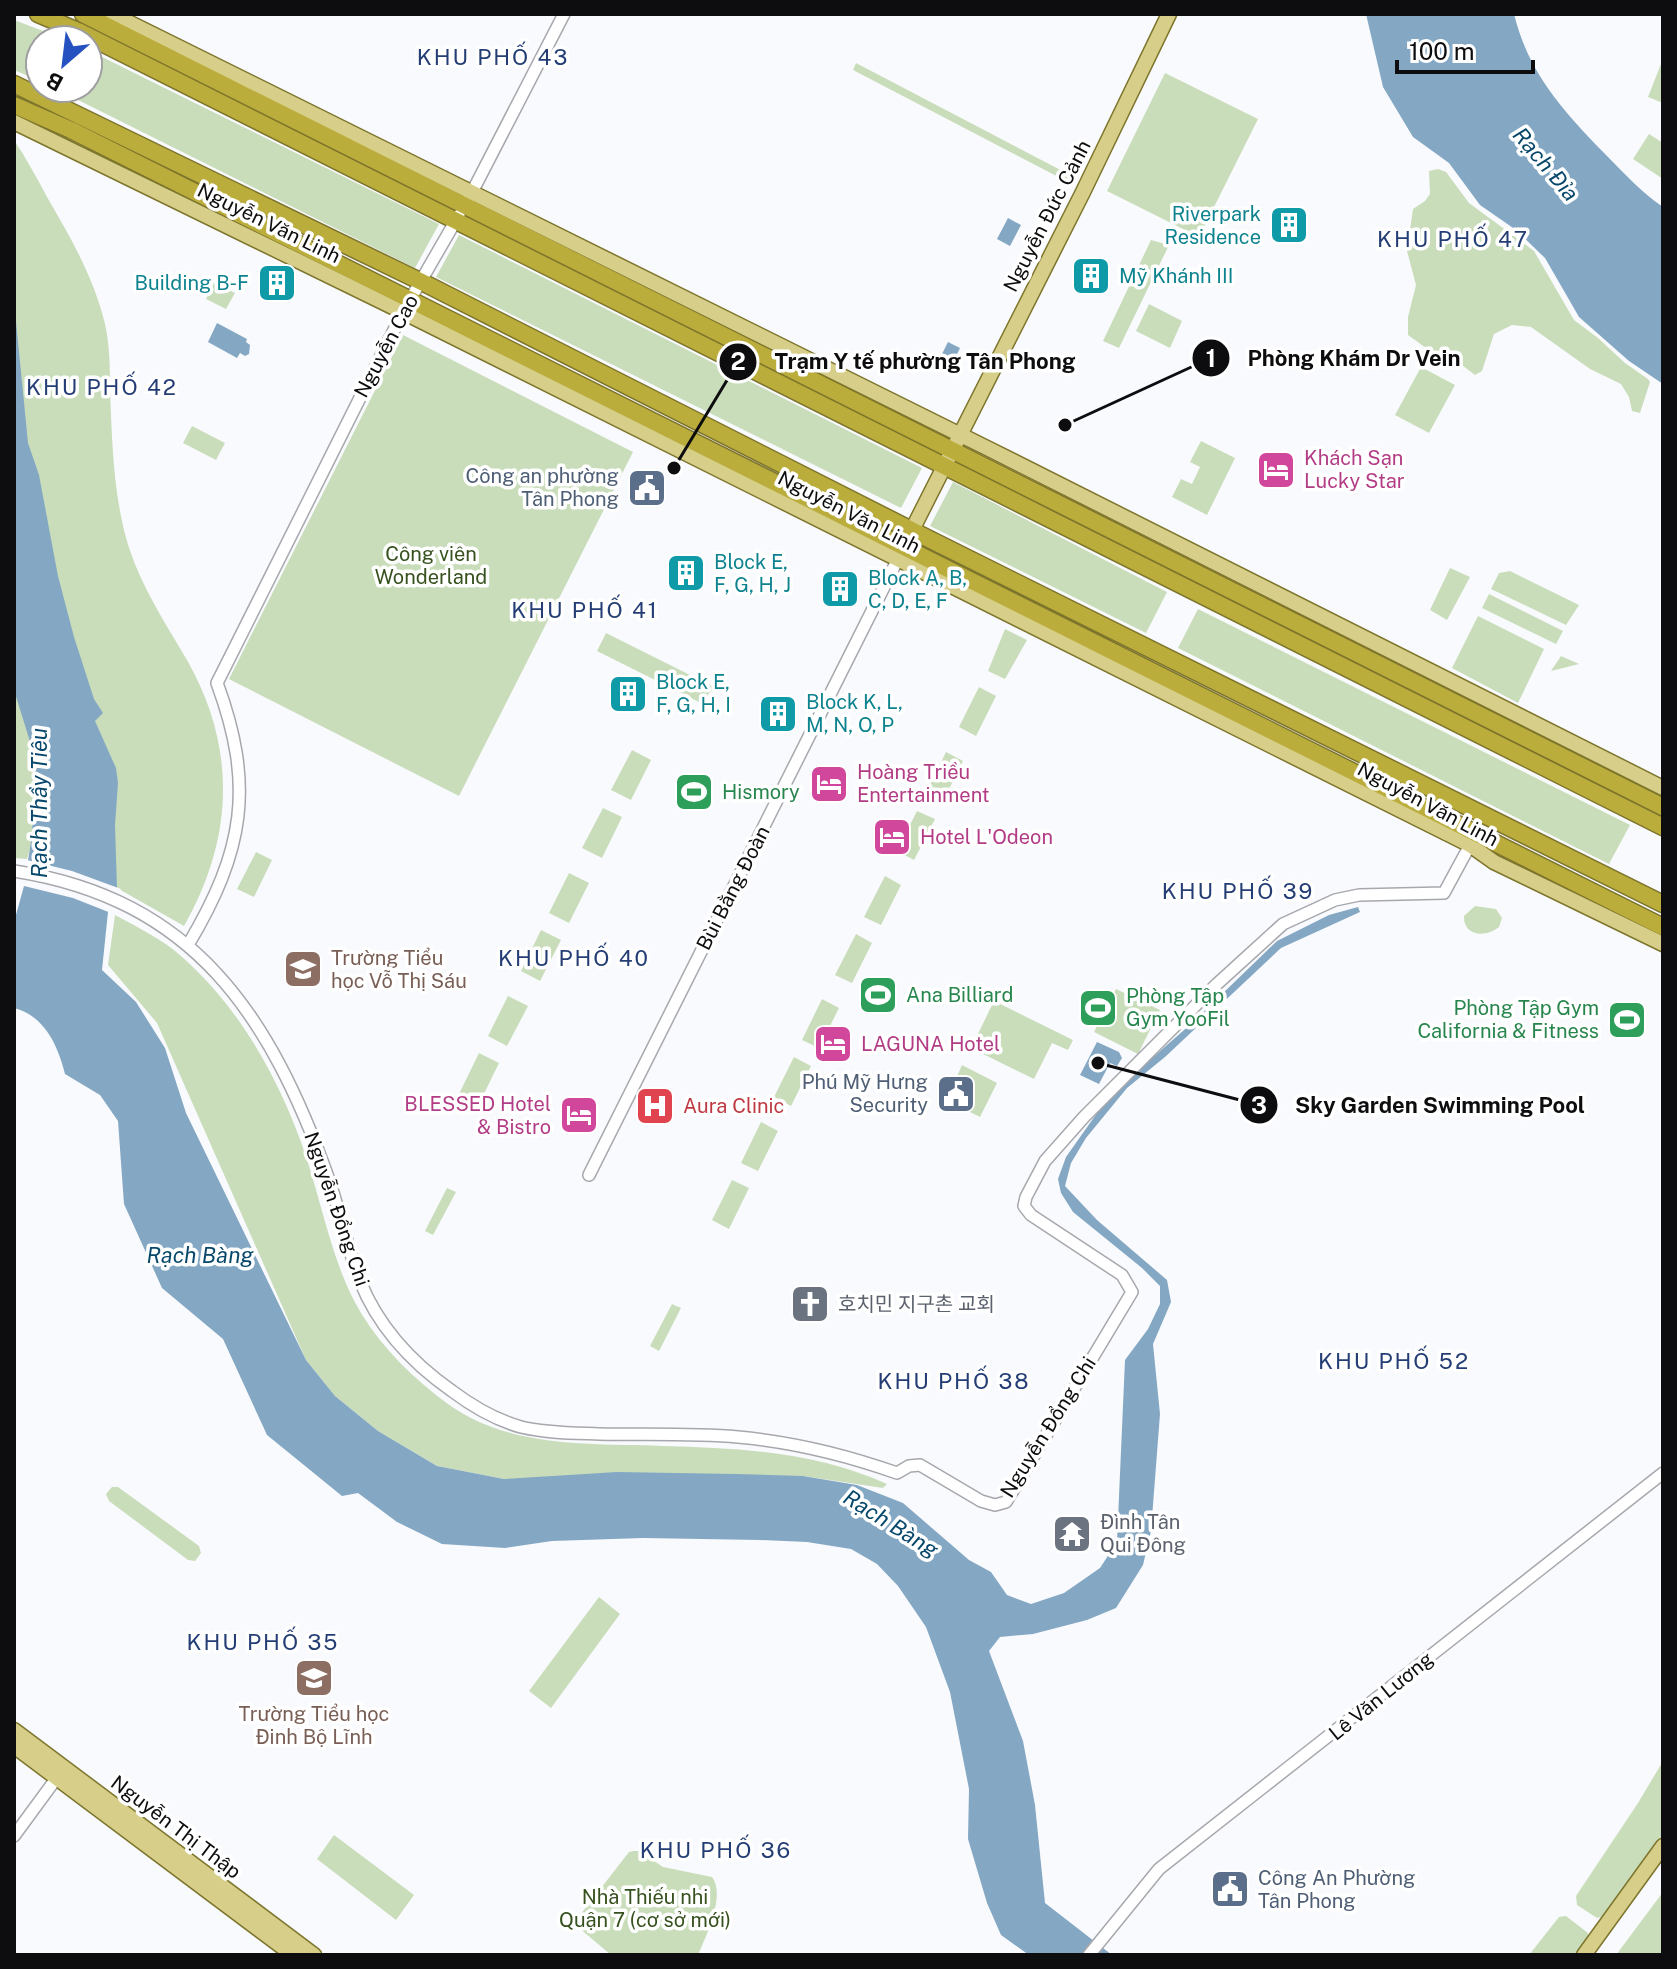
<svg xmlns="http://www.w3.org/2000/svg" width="1677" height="1969" viewBox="0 0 1677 1969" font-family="'Public Sans','Noto Sans KR',sans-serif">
<rect width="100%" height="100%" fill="#f9fafe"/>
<path fill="#c9ddba" d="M 14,20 L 67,40 L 40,40 L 40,81 L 14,70 Z
M 88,50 L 439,224 L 415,268 L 54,88 L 88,88 Z
M 1663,59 L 1663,103 L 1648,97 Z
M 856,63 L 1072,176 L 1068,182 L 853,70 Z
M 1165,73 L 1258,119 L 1199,237 L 1107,191 Z
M 1649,134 L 1663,143 L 1663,179 L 1633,159 Z
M 14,140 C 26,158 37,178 47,197 C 71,238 94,278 105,324 C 110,346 110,369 110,391 C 112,438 113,484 124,530 C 136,579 162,617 187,660 C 237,748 234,838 184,926 L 117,888 L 14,451 Z
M 1438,169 L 1446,172 L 1469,203 L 1534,251 L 1574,320 L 1598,338 L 1625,363 L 1648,379 L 1650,382 L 1640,413 L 1632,411 L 1629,397 L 1621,384 L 1590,369 L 1531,327 L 1512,325 L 1494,334 L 1482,371 L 1475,375 L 1454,359 L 1426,348 L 1408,335 L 1408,317 L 1416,285 L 1407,251 L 1413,209 L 1425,201 L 1430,194 L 1429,171 Z
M 459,235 L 922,468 L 901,508 L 436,277 Z
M 1151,240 L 1169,245 L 1119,348 L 1103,341 Z
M 214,283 L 235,293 L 226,309 L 206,299 Z
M 1149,304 L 1182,321 L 1170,348 L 1136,331 Z
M 403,335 L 633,452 L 459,796 L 229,679 Z
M 1421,367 L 1455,385 L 1429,433 L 1395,415 Z
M 192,426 L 225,443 L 216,460 L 183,443 Z
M 1201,441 L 1235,458 L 1207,515 L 1172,497 L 1181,479 L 1192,484 L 1200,467 L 1190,462 Z
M 953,482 L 1167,592 L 1146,633 L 930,526 Z
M 1450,568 L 1470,577 L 1447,620 L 1430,610 Z
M 1510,571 L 1579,605 L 1566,625 L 1491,589 L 1499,573 Z
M 1489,594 L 1563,631 L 1556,644 L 1482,608 Z
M 1198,609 L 1630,825 L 1609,864 L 1178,648 Z
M 1478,616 L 1544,649 L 1518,703 L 1452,668 Z
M 14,628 L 44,805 L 27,859 L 14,858 Z
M 1005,629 L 1027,640 L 1005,679 L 988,671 Z
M 606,633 L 716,688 C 708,692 705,697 707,706 L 597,651 Z
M 1561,656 L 1579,664 L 1551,671 Z
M 979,687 L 996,696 L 976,736 L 959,727 Z
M 632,750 L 651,760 L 631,800 L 611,790 Z
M 946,752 L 963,761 L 943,801 L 926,793 Z
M 603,808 L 622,817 L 602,858 L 582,848 Z
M 917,811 L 935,819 L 914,860 L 897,851 Z
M 256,852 L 272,860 L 254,897 L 237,889 Z
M 569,873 L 589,883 L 569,923 L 549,913 Z
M 885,876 L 901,885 L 881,925 L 864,917 Z
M 1475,906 L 1496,909 L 1502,918 L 1499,927 C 1486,938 1463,936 1464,916 Z
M 115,915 C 137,927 162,939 181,956 C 237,1005 276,1073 301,1142 C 321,1196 331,1264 361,1313 C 383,1349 414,1379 448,1404 C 511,1449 589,1443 663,1446 C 740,1448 816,1452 887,1484 L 883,1488 L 803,1476 L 504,1479 L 437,1466 L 378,1431 L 335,1396 L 306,1360 L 157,1023 L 108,965 Z
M 541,930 L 561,940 L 540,981 L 521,971 Z
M 856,934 L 872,943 L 852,983 L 835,975 Z
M 1116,989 L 1160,1010 L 1138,1054 L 1094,1032 Z
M 508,996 L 528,1006 L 507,1046 L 488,1036 Z
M 822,999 L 839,1008 L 819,1048 L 802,1040 Z
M 994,1001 L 1073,1040 L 1068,1050 L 1052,1043 L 1034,1079 L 971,1048 Z
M 479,1053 L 499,1063 L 479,1104 L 459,1094 Z
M 794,1057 L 811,1066 L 791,1106 L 774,1097 Z
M 962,1065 L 997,1083 L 980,1117 L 958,1106 L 968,1088 L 955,1081 Z
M 761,1122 L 778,1131 L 758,1171 L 741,1163 Z
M 732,1180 L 749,1188 L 729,1229 L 712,1220 Z
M 447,1188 L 456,1192 L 433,1235 L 425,1231 Z
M 672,1304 L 681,1308 L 659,1351 L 650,1346 Z
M 112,1487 L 118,1487 L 199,1546 L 201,1553 L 195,1561 L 188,1560 L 109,1501 L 106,1494 Z
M 599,1597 L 620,1614 L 551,1708 L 529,1691 Z
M 1663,1761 L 1663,1838 L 1605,1916 L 1597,1918 L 1577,1905 L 1576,1896 L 1638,1803 Z
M 334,1835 L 414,1895 L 396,1920 L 317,1859 Z
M 633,1851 L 639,1851 L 663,1867 L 712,1877 C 726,1895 706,1936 698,1955 L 611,1955 L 578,1927 L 580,1915 L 629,1852 Z
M 1663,1892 L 1663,1955 L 1616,1955 Z
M 1566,1916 L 1588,1933 L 1588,1939 L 1576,1955 L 1529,1955 L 1559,1917 Z"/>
<path fill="#84a8c3" d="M 1366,14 L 1514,14 C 1529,75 1565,113 1608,157 C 1626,175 1642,193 1663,207 L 1663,384 L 1629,361 L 1579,317 L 1545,258 L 1516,230 L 1480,205 L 1449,163 L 1413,137 L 1383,87 Z
M 1008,218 L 1021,225 L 1010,246 L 997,239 Z
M 1096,259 L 1108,265 L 1097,286 L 1085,280 Z
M 14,301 L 28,443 L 39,475 L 58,576 L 74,637 L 94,699 L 103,713 L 95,721 L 116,768 L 118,783 L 115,825 L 117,888 L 108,912 L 102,970 L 136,1002 L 165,1048 L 186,1113 L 306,1360 L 335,1396 L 378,1431 L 437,1466 L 504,1479 L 617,1472 L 736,1474 L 803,1476 L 857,1485 L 903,1503 L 969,1560 L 991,1572 L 1007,1595 L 1031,1604 L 1064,1593 L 1100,1568 L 1117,1542 L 1125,1360 L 1148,1329 L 1160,1304 L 1160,1286 L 1142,1268 L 1073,1212 L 1061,1193 L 1058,1179 L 1066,1157 L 1102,1106 L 1126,1081 L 1192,1023 L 1277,941 L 1329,915 L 1358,907 L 1360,912 L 1281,948 L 1165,1057 L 1127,1088 L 1086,1138 L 1071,1163 L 1065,1186 L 1097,1220 L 1167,1280 L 1171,1302 L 1153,1344 L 1160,1414 L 1151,1531 L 1143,1565 L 1116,1608 L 1087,1620 L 1033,1634 L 1000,1637 L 989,1651 L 1023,1741 L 1035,1805 L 1045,1903 L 1112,1955 L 1029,1955 L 1001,1935 L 987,1903 L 968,1839 L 969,1789 L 950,1692 L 926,1627 L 898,1586 L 877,1564 L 851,1549 L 807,1542 L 760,1540 L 643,1538 L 552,1541 L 505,1548 L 442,1544 L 397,1522 L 358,1493 L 342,1496 L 267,1435 L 223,1339 L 162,1288 L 124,1204 L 118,1121 L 100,1095 L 65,1074 C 58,1046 45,1016 14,1008 L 14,922 L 24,886 L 32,835 L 35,772 L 32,748 L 14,690 Z
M 217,323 L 247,339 L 246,342 L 250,345 L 249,354 L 245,356 L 240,353 L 237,358 L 208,342 Z
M 948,342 L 960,348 L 950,368 L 938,362 Z
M 1097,1042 L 1119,1052 L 1122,1058 L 1117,1066 L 1110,1063 L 1099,1084 L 1080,1075 Z"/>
<path fill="#f9fafe" d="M 23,859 L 72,871 L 121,889 L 111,913 L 73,898 L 20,885 Z"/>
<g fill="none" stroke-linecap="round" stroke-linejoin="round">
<defs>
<path id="minor" d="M 468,200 L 564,14
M 14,871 C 195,899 270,1016 328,1177 C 340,1211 347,1247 360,1281 C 378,1326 412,1363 452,1391 C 472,1406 496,1420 521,1427 C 546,1433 574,1433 599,1434 C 645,1435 693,1433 738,1437 C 793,1442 846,1455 897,1473 L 909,1466 L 920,1465 L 981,1501 L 995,1505 L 1006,1502 L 1132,1292 L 1122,1275 L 1031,1215 L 1024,1206 L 1026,1197 L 1045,1161 L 1084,1117 L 1217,984 L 1283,924 L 1335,900 L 1359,895 L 1444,893 L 1470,845
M 188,945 C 244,851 255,786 217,683 L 403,312 L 459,215
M 589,1175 L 898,559
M 14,1836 L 61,1772
M 1089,1955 L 1159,1869 L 1663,1473"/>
<path id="major" d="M 112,14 L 991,450 L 1663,788
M 14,122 L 403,312 L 1470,845 L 1494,862 L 1663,944
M 907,540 L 1083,192 L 1169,14
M 14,1730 L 314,1955
M 14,1746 L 293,1955
M 1584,1955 L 1663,1846"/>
<path id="highway" d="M 38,14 L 78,31 L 1663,827
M 83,14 L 1663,807
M 14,84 L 430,286 L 929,539 L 1663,904
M 14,105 L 71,130 L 1663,927"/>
</defs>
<use href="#minor" stroke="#a7a8ad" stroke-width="14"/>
<use href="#major" stroke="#7e752c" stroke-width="17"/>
<use href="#highway" stroke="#7e752c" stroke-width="19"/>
<use href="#minor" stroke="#fff" stroke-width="11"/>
<use href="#major" stroke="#d6ce89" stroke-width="14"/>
<use href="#highway" stroke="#bbad3b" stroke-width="16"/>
</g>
<defs>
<symbol id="building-square" viewBox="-11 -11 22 22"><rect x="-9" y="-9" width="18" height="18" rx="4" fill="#0f9aa8" stroke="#fff"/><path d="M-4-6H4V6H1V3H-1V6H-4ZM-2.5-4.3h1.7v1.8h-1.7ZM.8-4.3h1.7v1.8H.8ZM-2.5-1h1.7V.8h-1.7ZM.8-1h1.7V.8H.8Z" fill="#fff"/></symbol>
<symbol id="hotel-square" viewBox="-11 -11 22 22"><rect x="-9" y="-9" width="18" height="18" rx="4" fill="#d1479c" stroke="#fff"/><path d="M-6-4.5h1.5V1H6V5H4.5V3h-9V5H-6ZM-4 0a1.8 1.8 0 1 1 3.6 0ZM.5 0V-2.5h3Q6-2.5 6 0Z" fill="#fff"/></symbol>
<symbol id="civic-square" viewBox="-11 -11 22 22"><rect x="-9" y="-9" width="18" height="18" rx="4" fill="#5c6f8a" stroke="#fff"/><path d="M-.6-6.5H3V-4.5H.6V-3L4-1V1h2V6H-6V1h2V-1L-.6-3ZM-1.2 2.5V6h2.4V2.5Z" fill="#fff"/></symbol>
<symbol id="stadium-square" viewBox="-11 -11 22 22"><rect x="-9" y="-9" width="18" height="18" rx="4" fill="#2e9e5b" stroke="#fff"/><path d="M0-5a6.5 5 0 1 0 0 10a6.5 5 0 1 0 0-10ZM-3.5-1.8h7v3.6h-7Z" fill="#fff"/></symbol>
<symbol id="school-square" viewBox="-11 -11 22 22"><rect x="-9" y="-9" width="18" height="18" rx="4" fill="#8d6e63" stroke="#fff"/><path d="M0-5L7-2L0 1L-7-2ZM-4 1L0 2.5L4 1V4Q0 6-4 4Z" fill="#fff"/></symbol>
<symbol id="hospital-square" viewBox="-11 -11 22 22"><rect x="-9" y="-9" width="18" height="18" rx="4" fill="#e0444e" stroke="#fff"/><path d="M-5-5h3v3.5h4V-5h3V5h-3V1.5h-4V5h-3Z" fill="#fff"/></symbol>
<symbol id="church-square" viewBox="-11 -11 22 22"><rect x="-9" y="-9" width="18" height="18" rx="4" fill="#6b7280" stroke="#fff"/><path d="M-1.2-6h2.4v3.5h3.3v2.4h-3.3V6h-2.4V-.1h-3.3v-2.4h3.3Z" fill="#fff"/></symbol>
<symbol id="temple-square" viewBox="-11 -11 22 22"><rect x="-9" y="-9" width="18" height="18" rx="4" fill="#6b7280" stroke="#fff"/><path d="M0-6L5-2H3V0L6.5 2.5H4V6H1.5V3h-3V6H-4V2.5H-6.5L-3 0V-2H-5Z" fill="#fff"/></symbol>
</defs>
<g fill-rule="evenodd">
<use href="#building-square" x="1267" y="203" width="44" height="44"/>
<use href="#building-square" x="1069" y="254" width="44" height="44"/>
<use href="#building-square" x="255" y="261" width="44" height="44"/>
<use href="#hotel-square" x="1254" y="448" width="44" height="44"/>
<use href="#civic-square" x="625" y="466" width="44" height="44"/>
<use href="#building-square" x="664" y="551" width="44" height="44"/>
<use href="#building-square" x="818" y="567" width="44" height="44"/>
<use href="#building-square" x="606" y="672" width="44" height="44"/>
<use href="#building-square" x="756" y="692" width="44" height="44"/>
<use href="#hotel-square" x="807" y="762" width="44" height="44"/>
<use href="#stadium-square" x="672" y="770" width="44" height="44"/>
<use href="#hotel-square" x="870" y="815" width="44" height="44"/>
<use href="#school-square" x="281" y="947" width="44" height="44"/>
<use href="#stadium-square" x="856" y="973" width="44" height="44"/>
<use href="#stadium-square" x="1076" y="986" width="44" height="44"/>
<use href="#stadium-square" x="1605" y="998" width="44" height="44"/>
<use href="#hotel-square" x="811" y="1022" width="44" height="44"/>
<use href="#civic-square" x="934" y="1072" width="44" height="44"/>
<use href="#hospital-square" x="633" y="1084" width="44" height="44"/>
<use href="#hotel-square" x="557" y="1093" width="44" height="44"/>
<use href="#church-square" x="788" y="1282" width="44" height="44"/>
<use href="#temple-square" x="1050" y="1512" width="44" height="44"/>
<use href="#school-square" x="292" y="1656" width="44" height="44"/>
<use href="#civic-square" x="1208" y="1867" width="44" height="44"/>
</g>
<g text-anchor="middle" stroke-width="7" stroke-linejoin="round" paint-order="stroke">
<g font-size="20" fill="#0d838f" stroke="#fff" text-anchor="start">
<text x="1261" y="221" text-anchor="end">Riverpark<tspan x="1261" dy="23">Residence</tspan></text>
<text x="1119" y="283">Mỹ Khánh III</text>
<text x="249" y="290" text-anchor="end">Building B-F</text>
<text x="714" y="569">Block E,<tspan x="714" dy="23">F, G, H, J</tspan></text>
<text x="868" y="585">Block A, B,<tspan x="868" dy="23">C, D, E, F</tspan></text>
<text x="656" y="689">Block E,<tspan x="656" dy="23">F, G, H, I</tspan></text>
<text x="806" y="709">Block K, L,<tspan x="806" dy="23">M, N, O, P</tspan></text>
</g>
<g font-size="20" fill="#0d0d0f" stroke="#fff">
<text transform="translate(1047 216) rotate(-63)" y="7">Nguyễn Đức Cảnh</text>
<text transform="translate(269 223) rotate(26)" y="7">Nguyễn Văn Linh</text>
<text transform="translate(386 346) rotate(-62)" y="7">Nguyễn Cao</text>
<text transform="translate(849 512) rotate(27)" y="7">Nguyễn Văn Linh</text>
<text transform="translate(1428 804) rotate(28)" y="7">Nguyễn Văn Linh</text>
<text transform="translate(733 888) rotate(-63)" y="7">Bùi Bằng Đoàn</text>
<text transform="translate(337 1209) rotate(71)" y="7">Nguyễn Đổng Chi</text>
<text transform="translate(1048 1427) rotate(-58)" y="7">Nguyễn Đổng Chi</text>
<text transform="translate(1381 1696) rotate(-39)" y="7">Lê Văn Lương</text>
<text transform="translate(176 1827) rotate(37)" y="7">Nguyễn Thị Thập</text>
</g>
<g font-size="20" fill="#b23c85" stroke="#fff" text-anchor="start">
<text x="1304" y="465">Khách Sạn<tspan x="1304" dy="23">Lucky Star</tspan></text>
<text x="857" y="779">Hoàng Triều<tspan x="857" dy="23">Entertainment</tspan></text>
<text x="920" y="844">Hotel L'Odeon</text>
<text x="861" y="1051">LAGUNA Hotel</text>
<text x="551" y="1111" text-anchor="end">BLESSED Hotel<tspan x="551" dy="23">&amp; Bistro</tspan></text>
</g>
<g font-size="20" fill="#4e5e75" stroke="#fff" text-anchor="end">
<text x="619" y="483">Công an phường<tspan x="619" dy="23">Tân Phong</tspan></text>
<text x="928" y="1089">Phú Mỹ Hưng<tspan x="928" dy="23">Security</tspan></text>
<text x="1258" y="1885" text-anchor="start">Công An Phường<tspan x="1258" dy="23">Tân Phong</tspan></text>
</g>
<g font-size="20" fill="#36511d" stroke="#fff">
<text x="431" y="561">Công viên<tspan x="431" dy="23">Wonderland</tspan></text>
<text x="645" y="1904">Nhà Thiếu nhi<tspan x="645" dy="23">Quận 7 (cơ sở mới)</tspan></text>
</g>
<g font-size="20" fill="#27864d" stroke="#fff" text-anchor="start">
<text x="722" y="799">Hismory</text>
<text x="906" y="1002">Ana Billiard</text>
<text x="1126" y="1003">Phòng Tập<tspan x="1126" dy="23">Gym YooFil</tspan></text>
<text x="1599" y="1015" text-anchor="end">Phòng Tập Gym<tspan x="1599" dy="23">California &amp; Fitness</tspan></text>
</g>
<g font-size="20" fill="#785e54" stroke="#fff" text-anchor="start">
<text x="331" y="965">Trường Tiểu<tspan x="331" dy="23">học Vỗ Thị Sáu</tspan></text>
<text x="314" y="1721" text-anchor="middle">Trường Tiểu học<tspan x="314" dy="23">Đinh Bộ Lĩnh</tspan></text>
</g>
<g font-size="20" fill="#be3a42" stroke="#fff" text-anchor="start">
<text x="683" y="1113">Aura Clinic</text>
</g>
<g font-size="20" fill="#5b616d" stroke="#fff" text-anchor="start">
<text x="838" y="1311">호치민 지구촌 교회</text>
<text x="1100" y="1529">Đình Tân<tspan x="1100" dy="23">Qui Đông</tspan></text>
</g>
<g font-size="22" letter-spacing="2" fill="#243e75" stroke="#fff">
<text x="493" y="65">KHU PHỐ 43</text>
<text x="1453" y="247">KHU PHỐ 47</text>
<text x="102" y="395">KHU PHỐ 42</text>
<text x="585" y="618">KHU PHỐ 41</text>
<text x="1238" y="899">KHU PHỐ 39</text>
<text x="574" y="966">KHU PHỐ 40</text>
<text x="1394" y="1369">KHU PHỐ 52</text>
<text x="954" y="1389">KHU PHỐ 38</text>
<text x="263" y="1650">KHU PHỐ 35</text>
<text x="716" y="1858">KHU PHỐ 36</text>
</g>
<g font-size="22" font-style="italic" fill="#06476b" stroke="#fff">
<text transform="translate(1546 164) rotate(50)" y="8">Rạch Đỉa</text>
<text transform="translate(39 803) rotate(-90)" y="8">Rạch Thầy Tiêu</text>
<text x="200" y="1263">Rạch Bàng</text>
<text transform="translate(891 1523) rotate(32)" y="8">Rạch Bàng</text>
</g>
</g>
<path fill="none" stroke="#0d0d0f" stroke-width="3" d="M1065 425L1211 358M674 468L738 362M1098 1063L1259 1105"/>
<g fill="#0d0d0f" stroke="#fff" stroke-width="3">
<circle cx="1065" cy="425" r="8"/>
<circle cx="674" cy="468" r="8"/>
<circle cx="1098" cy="1063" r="8"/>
<circle cx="1211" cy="358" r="20"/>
<circle cx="738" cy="362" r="20"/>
<circle cx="1259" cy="1105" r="20"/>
</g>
<g font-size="24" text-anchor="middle" font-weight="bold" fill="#fff">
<text x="1211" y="367">1</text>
<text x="738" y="370">2</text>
<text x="1259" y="1114">3</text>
</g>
<g font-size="22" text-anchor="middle" font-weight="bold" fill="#0d0d0f" stroke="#fff" stroke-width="7" stroke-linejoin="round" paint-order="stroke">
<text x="1354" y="366">Phòng Khám Dr Vein</text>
<text x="925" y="369">Trạm Y tế phường Tân Phong</text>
<text x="1440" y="1113">Sky Garden Swimming Pool</text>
</g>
<rect width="1677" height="1969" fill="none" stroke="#0d0d0f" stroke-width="32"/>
<g transform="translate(64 64) rotate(208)"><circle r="38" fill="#ffffff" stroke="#9e9e9f" stroke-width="2"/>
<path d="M0-6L14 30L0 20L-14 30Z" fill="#2552c0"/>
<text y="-12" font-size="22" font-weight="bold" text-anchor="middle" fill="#0d0d0f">B</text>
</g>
<path d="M1397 60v12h136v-12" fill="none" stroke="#0d0d0f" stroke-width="4"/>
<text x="1409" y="60" font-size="24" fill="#0d0d0f" stroke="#ffffff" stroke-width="6" paint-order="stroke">100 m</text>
</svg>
